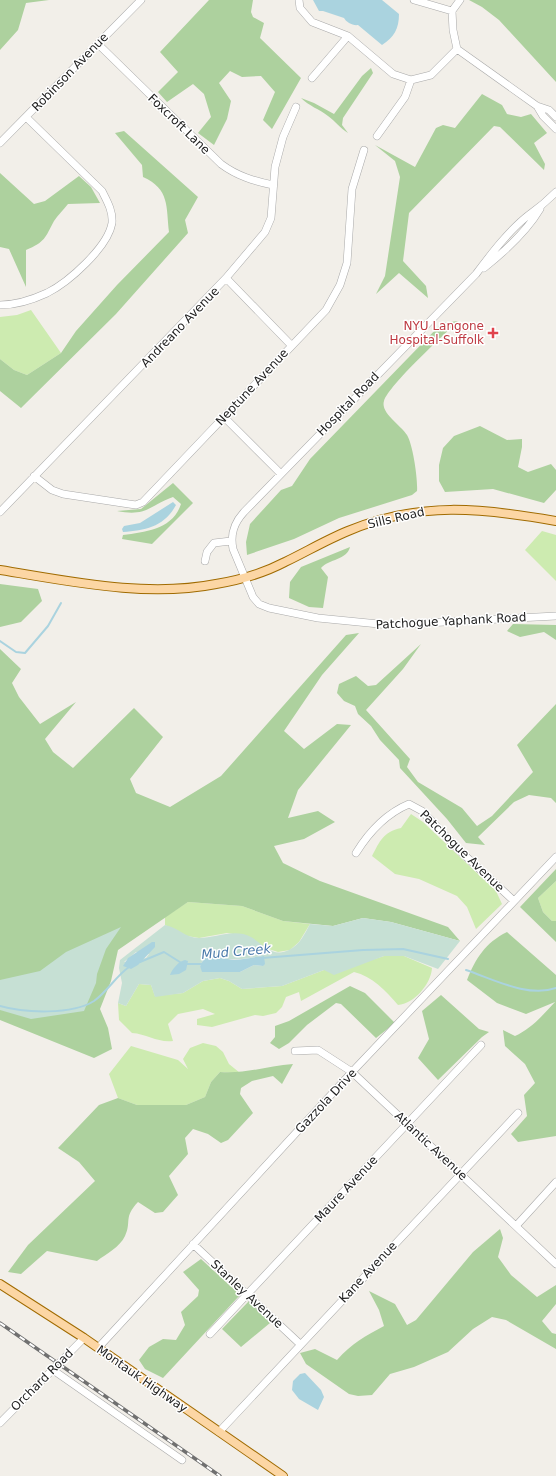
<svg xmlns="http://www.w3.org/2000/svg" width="556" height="1476" viewBox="0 0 556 1476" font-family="'DejaVu Sans',sans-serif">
<rect width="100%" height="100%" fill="#f2efe9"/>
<path fill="#cdebb0" d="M 31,310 L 61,353 L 27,375 L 14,370 L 0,359 L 0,317 L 17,315 Z
M 542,531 L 556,535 L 556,581 L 525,550 Z
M 411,814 L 423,822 L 496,891 L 502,904 L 476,929 L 467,907 L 457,896 L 419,879 L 395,874 L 372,856 C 380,841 383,832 401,828 Z
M 556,881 L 556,921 L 552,921 L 543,912 L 538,898 Z
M 188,902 L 242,906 L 283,921 L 310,924 L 299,942 L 290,950 L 278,952 L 262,947 L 250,937 L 227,933 L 199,938 L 187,936 L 165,925 L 165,917 Z
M 384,956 L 404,956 L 432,968 C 431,984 414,1004 398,1005 C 386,991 372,976 354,972 L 301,1001 L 299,992 L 286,997 L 282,1007 L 276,1013 L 263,1016 L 255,1015 L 212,1027 L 197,1025 L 197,1019 L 215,1014 L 203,1009 L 178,1014 L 168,1024 L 173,1041 C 158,1043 147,1034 132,1033 L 119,1020 L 118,1003 L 126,1006 L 139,984 L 151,985 L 155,996 L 183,993 L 203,981 L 220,978 L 229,981 L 242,989 L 282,986 L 324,970 L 359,964 Z
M 203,1043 L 216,1046 L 223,1052 L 229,1064 L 240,1073 L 220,1072 L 211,1082 L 205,1097 L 186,1105 L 137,1105 L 118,1098 L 109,1074 L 131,1046 L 178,1060 L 188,1069 L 183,1059 L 190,1048 Z"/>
<path fill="#add19e" d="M 0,0 L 49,0 L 26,3 L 18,30 L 0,50 Z
M 209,0 L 253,0 L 251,12 L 253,17 L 264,23 L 260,38 L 301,78 L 272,129 L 263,120 L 275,92 L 261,76 L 242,77 L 230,71 L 219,83 L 231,101 L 227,119 L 214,145 L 198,133 L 211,117 L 204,94 L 193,84 L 167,102 L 158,92 L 178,72 L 160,52 Z
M 469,0 L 556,0 L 556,82 L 499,20 L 482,7 Z
M 371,68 L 373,73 L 343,118 L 342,125 L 348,133 C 340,128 335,121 328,116 C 319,109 309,106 301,98 L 314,103 L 334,114 L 362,76 Z
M 482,94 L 502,105 L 507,114 L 521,117 L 531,114 L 547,133 L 534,143 L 545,164 L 544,170 L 500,127 L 494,126 L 409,213 L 403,261 L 426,286 L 428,298 L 399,273 L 376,294 L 385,276 L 400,177 L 395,161 L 375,145 L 415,167 L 436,128 L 443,125 L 455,128 Z
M 124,131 L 198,197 L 185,220 L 188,233 L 116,314 L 21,408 L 0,391 L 0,359 L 14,370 L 27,375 L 61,353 L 76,331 L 117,285 L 169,232 C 166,207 170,189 143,177 L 142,165 L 115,133 Z
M 0,173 L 34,204 L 45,201 L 79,176 L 91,187 L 100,203 L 68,204 C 64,209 58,215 54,221 C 45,238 45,242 26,250 L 26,287 L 9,249 L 0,247 Z
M 458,321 C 444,335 389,385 384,401 C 380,413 402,426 407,435 C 413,445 418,480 417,491 L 412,495 L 339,518 L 294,539 L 247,555 L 246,542 L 250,524 L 281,490 L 292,486 L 310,459 L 442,323 Z
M 480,426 L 507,440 L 522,439 L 522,447 L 518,467 L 528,472 L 551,464 L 556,470 L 556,490 L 544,503 L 493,489 L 445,492 L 439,481 L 439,465 L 443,448 L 454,436 Z
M 173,483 L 193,503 L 152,544 L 122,539 L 123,535 C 146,532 173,529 181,504 L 173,497 C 149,506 146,517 117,511 L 141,509 Z
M 350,547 C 347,560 329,559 321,568 L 328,577 L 323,608 L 309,607 L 289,598 L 290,582 L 301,567 Z
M 0,584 L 38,589 L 42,601 L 21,622 L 0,627 Z
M 513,624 L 556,625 L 556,640 L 544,632 L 520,637 L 507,631 Z
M 359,633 L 322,675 L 284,731 L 304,749 L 337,724 L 351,725 L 298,790 L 288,818 L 318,811 L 335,822 L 304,839 L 274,846 L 283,863 L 320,881 L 448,927 L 460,941 L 391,922 L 363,918 L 333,926 L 283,921 L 242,906 L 188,902 L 118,950 L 111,981 L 100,1009 L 108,1028 L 112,1049 L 94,1058 L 0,1020 L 0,649 L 21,669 L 12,683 L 19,697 L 40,724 L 76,702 L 45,739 L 53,752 L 73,768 L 134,708 L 163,737 L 130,779 L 136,793 L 170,807 L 221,776 L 346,635 Z
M 421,644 L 403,669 L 366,710 L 410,759 L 407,767 L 418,782 L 462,808 L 477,826 L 492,816 L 533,772 L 517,745 L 556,704 L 556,803 L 551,798 L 529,795 L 514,802 L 478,837 L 485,845 L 466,843 L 447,819 L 400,768 L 399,760 L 380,740 L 371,726 L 358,714 L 355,706 L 344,701 L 337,693 L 339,684 L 356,676 L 368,686 L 376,685 Z
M 556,869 L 556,881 L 538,898 L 543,912 L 552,921 L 556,921 L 556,942 L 520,907 Z
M 507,932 L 556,975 L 556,1136 L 518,1142 L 511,1134 L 527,1116 L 524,1095 L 535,1083 L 525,1064 L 505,1046 L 503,1030 L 515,1036 C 531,1029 543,1015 555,1002 L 526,1014 L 497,1003 L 467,980 C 476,958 485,943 507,932 Z
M 350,986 L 365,993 L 395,1023 L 376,1038 L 341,1004 L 336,1003 L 307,1025 L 289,1043 L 279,1049 L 270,1043 L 275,1037 L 275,1026 L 289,1021 Z
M 441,995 L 479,1029 L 489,1032 L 482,1037 L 438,1080 L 418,1058 L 429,1039 L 422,1011 Z
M 293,1064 L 282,1084 L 273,1076 L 252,1081 L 241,1088 L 240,1094 L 253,1113 L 228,1140 L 221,1143 L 208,1134 L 193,1129 L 185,1138 L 188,1154 L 169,1176 L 178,1195 L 163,1212 L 155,1213 L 138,1202 C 123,1218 132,1221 125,1236 C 120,1247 106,1254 97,1261 L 47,1251 L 21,1274 L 8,1272 L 28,1245 L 95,1181 L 79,1162 L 58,1148 L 99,1105 L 118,1098 L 137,1105 L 186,1105 L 205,1097 L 211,1082 L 220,1072 C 245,1074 268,1066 293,1064 Z
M 500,1229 L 503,1238 L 498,1257 L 511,1275 L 537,1297 L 556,1285 L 556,1304 L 542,1321 L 552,1333 L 556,1334 L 556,1349 L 506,1320 L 492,1317 L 473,1329 L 448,1352 L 414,1367 L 390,1374 L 372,1395 L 358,1396 L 349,1394 L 306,1364 L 300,1353 L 315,1349 L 337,1360 C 352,1343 365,1336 384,1326 L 379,1310 L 369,1291 L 395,1304 L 407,1325 L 416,1320 L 473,1252 Z
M 201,1259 L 240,1295 L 163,1378 L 145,1369 L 139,1360 L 149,1347 L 163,1339 L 176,1340 L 185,1325 L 181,1312 L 198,1296 L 199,1290 L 183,1272 Z
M 249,1301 L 270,1323 L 241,1347 L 222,1329 Z"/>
<path fill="#c6e0d4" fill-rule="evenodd" d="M 363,918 L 391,922 L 460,941 L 438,969 L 404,956 L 384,956 L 334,975 L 324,970 L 282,986 L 242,989 L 229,981 L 220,978 L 203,981 L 183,993 L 155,997 L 151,985 L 139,984 L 126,1006 L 118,1003 L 122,983 L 119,968 L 120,960 L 165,925 C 178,927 185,938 199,938 C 215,938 235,928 251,937 C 263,944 273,958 289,950 C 300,945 305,933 310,924 L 333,926 ZM 136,952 L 149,954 L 146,958 L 124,962 ZM 264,956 L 263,966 L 254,965 L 240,972 L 206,972 L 200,966 L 205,957 L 221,957 L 227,959 L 242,959 Z
M 121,927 L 106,949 L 97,974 L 96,983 L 84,1011 L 31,1019 L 0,1010 L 0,980 L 40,971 L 66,952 Z"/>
<path fill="#aad3df" d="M 313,0 L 382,0 L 399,14 C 399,29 394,37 382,45 L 358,25 C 353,26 346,22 344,18 L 323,11 L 319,11 Z
M 173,502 L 176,505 C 164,527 146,530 123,532 L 122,529 L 124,526 L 140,523 Z
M 152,942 L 155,942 L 155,947 L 138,965 L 131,969 L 123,966 L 128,958 Z
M 264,956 L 265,964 L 263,966 L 254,965 L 240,972 L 202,972 L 200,966 L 205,957 L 217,958 L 221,957 C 234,963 250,957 264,956 Z
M 185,960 L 188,961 L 186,970 L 179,974 L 170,975 C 172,969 179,961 185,960 Z
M 305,1373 L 321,1390 L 324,1397 L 318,1410 L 299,1399 L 292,1390 L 293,1381 L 300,1374 Z"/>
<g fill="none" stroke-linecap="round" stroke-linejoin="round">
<path stroke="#aad3df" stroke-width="2" d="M 0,641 L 16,652 L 25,653 L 48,626 L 61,603
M 262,958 L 363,950 L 403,949 L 448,959
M 140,962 L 164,952 L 183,964 L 202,964
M 466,970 C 493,979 528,998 556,988
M 0,1006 C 24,1013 72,1015 94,1001 C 107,992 116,976 129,967"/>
<defs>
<path id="minor" d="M 299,0 L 300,8 L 312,22 L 348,36 L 393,74 L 411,80 L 431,75 L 457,49
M 414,0 L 452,11
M 460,0 L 452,11 L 453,30 L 457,49 L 537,106 L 549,110 L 556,117
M 98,44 L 221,164 C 237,176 254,181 273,185
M 312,78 L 348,36
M 537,106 L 543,116 L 556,129
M 377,136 L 405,97 L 411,80
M 0,143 L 141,0
M 556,192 C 548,200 540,207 530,214 C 510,229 491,254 476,274 L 244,512 C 234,523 230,534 233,549 L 253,597 L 259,604 L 269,608 L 318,618 L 389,625 L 556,616
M 484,268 C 504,252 527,231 540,209
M 226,278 L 291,345
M 0,305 C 15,305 34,299 47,293 C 69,282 108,247 112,223 C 113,211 107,201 102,191 L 26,117
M 225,418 L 281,474
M 34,476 L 52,490 L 63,494 L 129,504 L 136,505 L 143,502 L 326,310 L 340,285 L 347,263 L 352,189 L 364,150
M 0,512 L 226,278 L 265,232 L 271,218 L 275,167 L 283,137 L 296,107
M 205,561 L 207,552 L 214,543 L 231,541
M 356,853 C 369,832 385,814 409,804 L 422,811 L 460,851 L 514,901
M 295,1051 L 318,1050 L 352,1072 L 556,1264
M 516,1226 L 556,1182
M 193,1244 L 300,1344
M 210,1334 L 481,1045
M 98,1348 L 352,1072 L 556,857
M 53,1370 L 182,1460
M 0,1423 L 84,1338
M 219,1432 L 518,1113"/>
<path id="major" d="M 0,570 C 69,581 146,598 216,584 C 240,580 264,573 285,562 C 306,552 326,540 348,531 C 420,501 481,508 556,521
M 0,1284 L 84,1338 L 283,1476"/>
</defs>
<use href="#minor" stroke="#a9a9a9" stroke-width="8"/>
<use href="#major" stroke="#a06b00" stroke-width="10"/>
<use href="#minor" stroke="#fff" stroke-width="7"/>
<use href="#major" stroke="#fcd6a4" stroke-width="8"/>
<defs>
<path id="rail" d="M 0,1323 L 220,1476"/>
</defs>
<use href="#rail" stroke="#707070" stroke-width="3.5"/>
<use href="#rail" stroke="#fff" stroke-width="2" stroke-dasharray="6" stroke-linecap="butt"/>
</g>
<path fill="#e0444e" stroke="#fff" stroke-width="1.5" d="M491 327h4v4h4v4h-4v4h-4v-4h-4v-4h4z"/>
<g text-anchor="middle" stroke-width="3" stroke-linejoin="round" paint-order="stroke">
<g font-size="12" fill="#222" stroke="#fff">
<text transform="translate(70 72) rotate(-46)" y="4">Robinson Avenue</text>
<text transform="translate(179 124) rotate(44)" y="4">Foxcroft Lane</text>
<text transform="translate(180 327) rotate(-46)" y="4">Andreano Avenue</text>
<text transform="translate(252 387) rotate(-47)" y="4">Neptune Avenue</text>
<text transform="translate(348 404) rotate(-46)" y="4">Hospital Road</text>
<text transform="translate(396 518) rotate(-13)" y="4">Sills Road</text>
<text transform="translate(451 621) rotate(-3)" y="4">Patchogue Yaphank Road</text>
<text transform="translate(462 851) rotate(44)" y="4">Patchogue Avenue</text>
<text transform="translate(326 1101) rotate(-47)" y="4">Gazzola Drive</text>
<text transform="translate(431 1146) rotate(43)" y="4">Atlantic Avenue</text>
<text transform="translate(346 1189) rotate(-47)" y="4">Maure Avenue</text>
<text transform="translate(368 1272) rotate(-47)" y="4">Kane Avenue</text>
<text transform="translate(247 1294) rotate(43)" y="4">Stanley Avenue</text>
<text transform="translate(142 1379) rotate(35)" y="4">Montauk Highway</text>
<text transform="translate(42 1380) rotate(-45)" y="4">Orchard Road</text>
</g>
<g font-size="12" fill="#be3a42" stroke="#fff" text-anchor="end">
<text x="484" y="330">NYU Langone<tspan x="484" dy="14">Hospital-Suffolk</tspan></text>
</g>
<g font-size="13" font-style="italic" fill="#4a7aab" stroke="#fff">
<text transform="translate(236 951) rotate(-5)" y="5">Mud Creek</text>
</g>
</g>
</svg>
